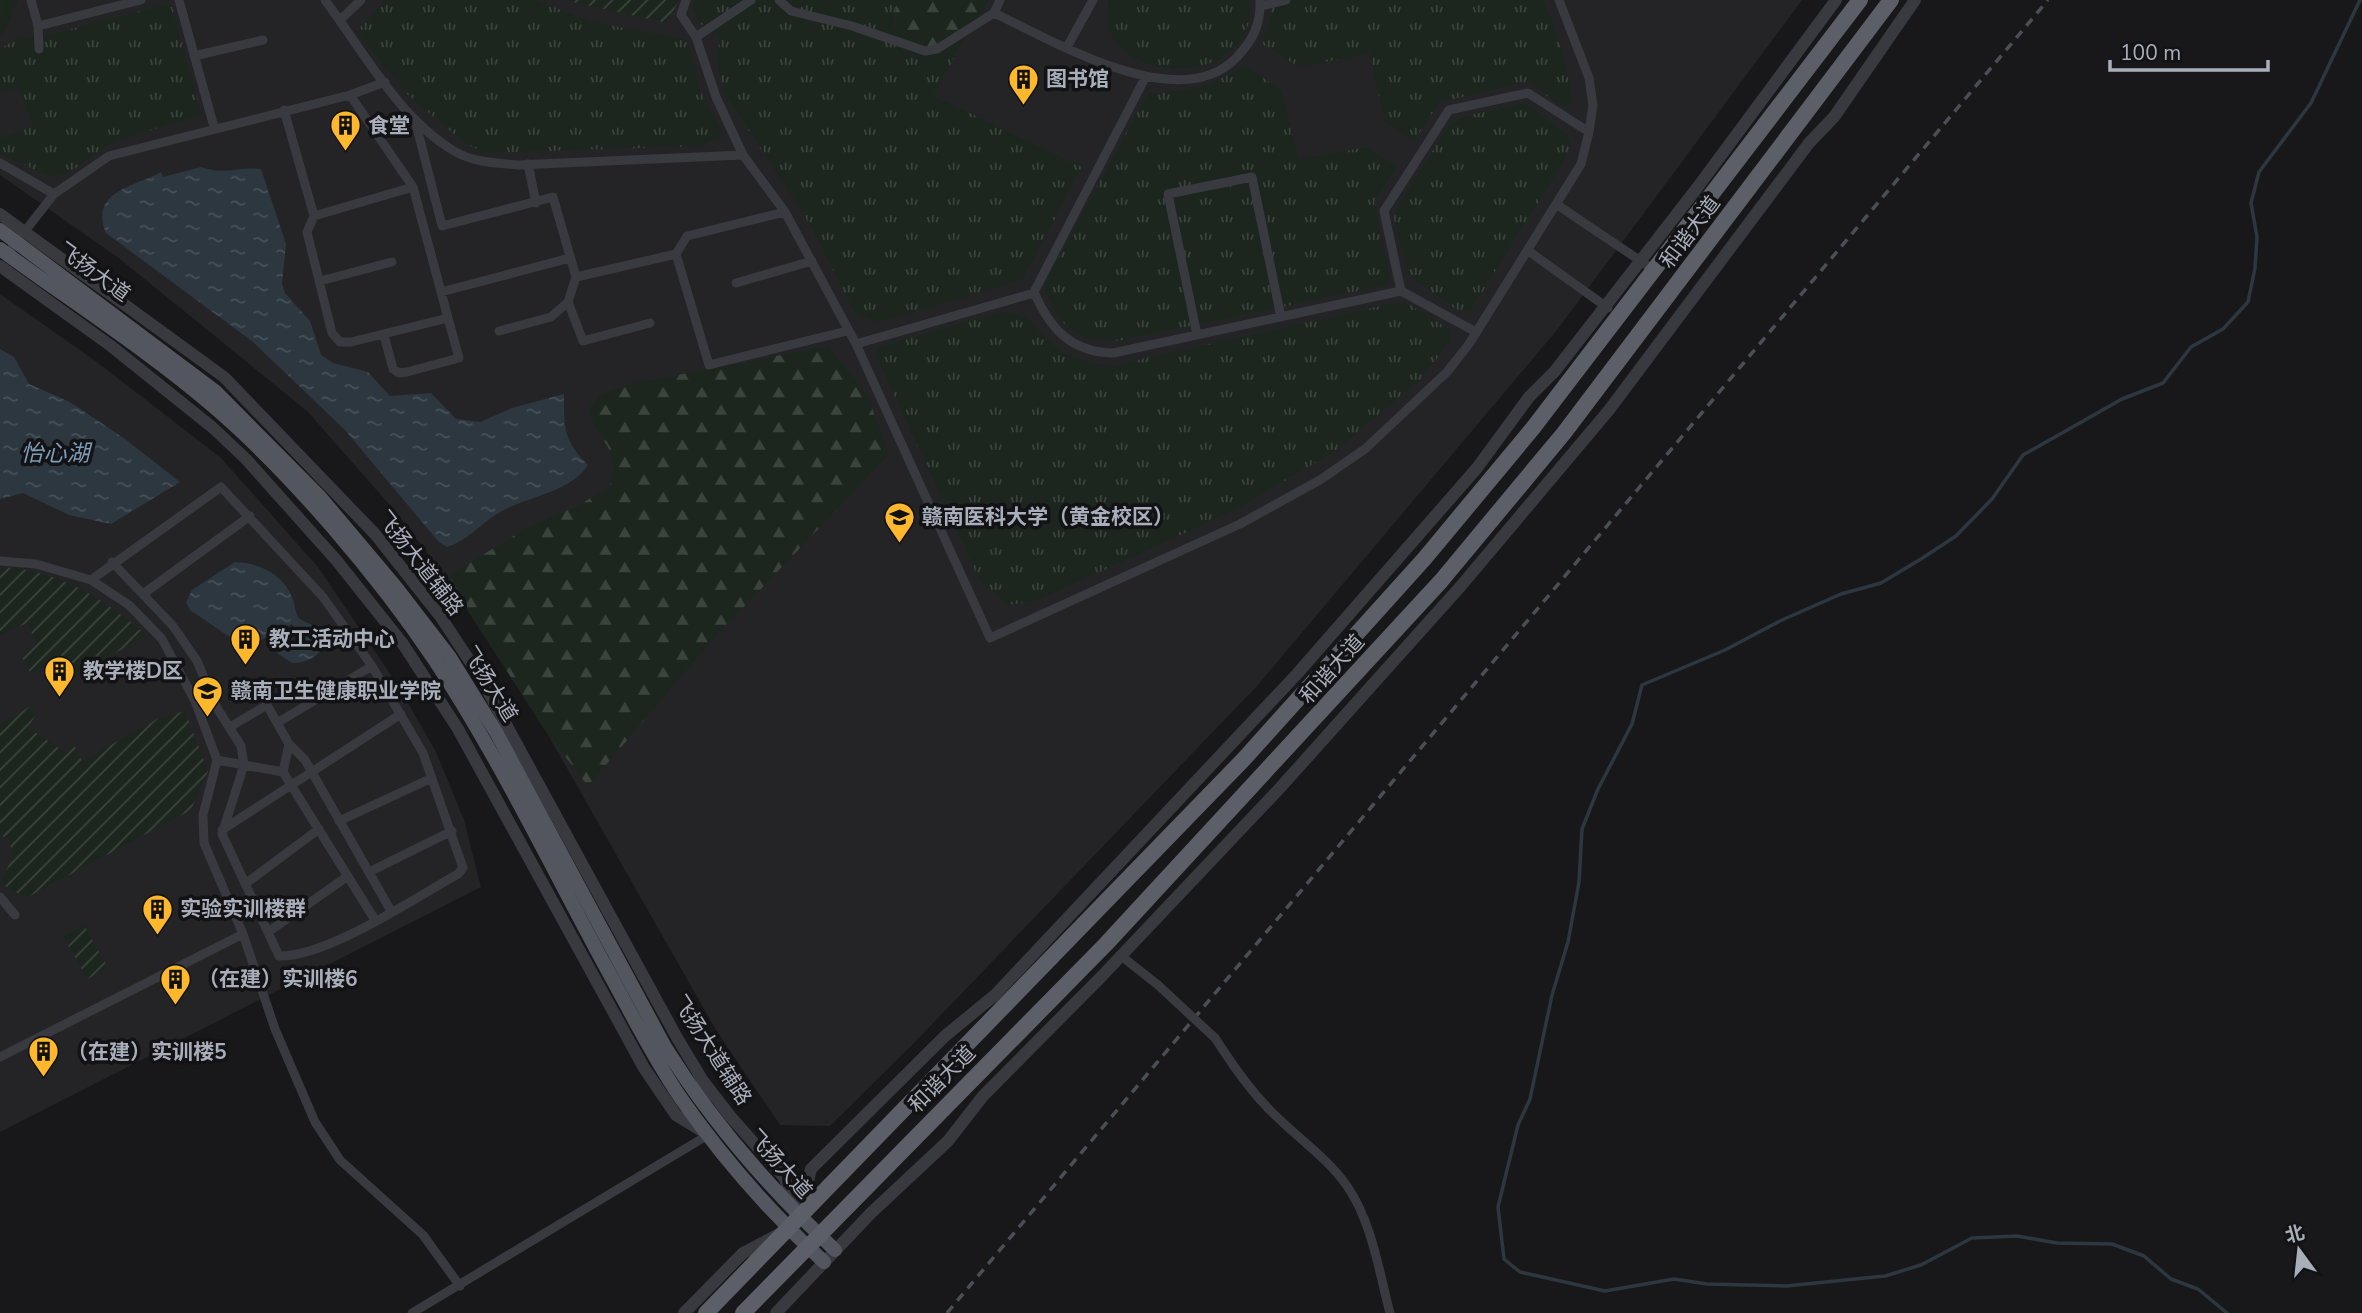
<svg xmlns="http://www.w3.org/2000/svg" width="2362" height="1313" viewBox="0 0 2362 1313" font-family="'Nunito Sans','Noto Sans SC',sans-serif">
<defs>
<pattern id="grass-tufts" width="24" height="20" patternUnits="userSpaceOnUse" patternTransform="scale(1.75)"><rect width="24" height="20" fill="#1d261e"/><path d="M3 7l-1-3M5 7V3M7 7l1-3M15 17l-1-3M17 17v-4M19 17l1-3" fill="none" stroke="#3b433d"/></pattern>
<pattern id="forest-firs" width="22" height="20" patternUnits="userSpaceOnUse" patternTransform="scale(1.75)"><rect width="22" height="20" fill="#1d261e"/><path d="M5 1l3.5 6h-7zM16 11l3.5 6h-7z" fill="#3b433d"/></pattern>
<pattern id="garden-furrows" width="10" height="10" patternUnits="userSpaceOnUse" patternTransform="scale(1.75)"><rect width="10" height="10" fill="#1d261e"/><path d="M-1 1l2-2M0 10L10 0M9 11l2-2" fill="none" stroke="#3b433d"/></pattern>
<pattern id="water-ripples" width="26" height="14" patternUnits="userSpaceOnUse" patternTransform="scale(1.75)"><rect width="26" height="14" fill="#2c3740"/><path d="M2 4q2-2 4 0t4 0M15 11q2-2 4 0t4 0" fill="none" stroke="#48515a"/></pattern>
</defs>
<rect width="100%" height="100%" fill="#18181a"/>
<path fill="#242427" d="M 0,0 L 1802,0 L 1557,330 L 1257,686 L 914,1043 L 830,1126 L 780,1125 L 716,1030 L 547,733 L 446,577 L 395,511 L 307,411 L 120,259 L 0,175 Z
M 0,294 L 97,362 L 221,458 L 318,567 L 397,684 L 436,752 L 464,820 L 481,887 L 0,1132 Z"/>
<path fill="url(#grass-tufts)" d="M 385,0 L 536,0 L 591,22 L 684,38 L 692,51 L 700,91 L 722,131 L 719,138 L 702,146 L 486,153 L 466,144 L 408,95 L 356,32 Z
M 695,0 L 897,0 L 893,24 L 925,60 L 961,44 L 934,96 L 1082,167 L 1023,280 L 879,322 L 855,314 L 806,218 L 726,96 L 718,69 L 719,36 L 701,24 L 692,9 Z
M 1108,0 L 1250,0 C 1260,96 1087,87 1108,0 Z
M 1269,0 L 1544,0 L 1563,50 L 1573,103 L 1561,106 L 1527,82 L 1440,102 L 1414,141 L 1385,122 L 1369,53 L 1299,67 L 1262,44 L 1271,14 Z
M 171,3 L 202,115 L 114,141 L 67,174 L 51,177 L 0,154 L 0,138 L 33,126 L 18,88 L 0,91 L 0,49 L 18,38 L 48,35 Z
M 1245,66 L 1282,90 L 1299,159 L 1368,147 L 1397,166 L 1374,202 L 1392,284 L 1122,340 C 1078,347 1055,324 1044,284 L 1148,93 L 1183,90 L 1213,83 Z
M 1525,103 L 1567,134 L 1571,144 L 1563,163 L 1471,310 L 1459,311 L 1408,276 L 1394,219 L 1396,208 L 1449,125 L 1462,117 Z
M 1403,301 L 1449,329 L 1450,342 L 1420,380 L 1334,452 L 1235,510 L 1039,600 L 1009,605 L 981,583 L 875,354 L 878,347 L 999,312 C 1035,312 1033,329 1057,348 C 1073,360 1091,362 1110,366 Z"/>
<path fill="url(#forest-firs)" d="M 897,0 L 990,0 L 961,44 L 925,60 C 900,36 891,37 897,0 Z
M 829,346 L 867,394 L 889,455 L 716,636 L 588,786 L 547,733 L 446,577 L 530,526 L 577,506 L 610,487 C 621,449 600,443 589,412 L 599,395 L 630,384 Z"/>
<path fill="url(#garden-furrows)" d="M 564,0 L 679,0 L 667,23 Z
M 0,567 C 57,569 106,599 147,636 L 57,684 L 47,666 L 31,674 L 21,655 L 37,644 L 27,623 L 0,635 Z
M 31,706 L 36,714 L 28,728 L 67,753 L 74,745 L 82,761 L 157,719 L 185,711 L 208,771 L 191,810 L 26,898 L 0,883 L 13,856 L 9,840 L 0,834 L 0,724 Z
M 84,925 L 108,968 L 87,979 L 63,936 Z"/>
<path fill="#1d261e" d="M 1,0 L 18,0 L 6,29 L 0,36 Z"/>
<path fill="url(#water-ripples)" d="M 201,167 C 227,176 235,166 261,169 L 286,244 L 282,283 L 285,293 L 310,321 L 321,355 L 333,363 L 368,372 L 390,396 L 431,393 L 456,419 L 480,422 L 512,408 L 564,394 C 564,429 563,439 588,465 C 569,494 527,495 497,514 C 479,525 467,541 447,547 L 438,541 L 345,430 L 253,342 L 106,233 C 88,191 137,186 161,172 L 163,177 Z
M 0,349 L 14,357 L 29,384 L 70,402 L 125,439 L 180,482 L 111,524 L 69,515 L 23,493 L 0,499 Z
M 235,562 C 259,563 282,573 292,597 C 295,603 295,613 299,618 C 303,622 310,623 314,626 C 336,646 314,663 292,663 L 277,653 L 300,641 L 292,624 L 246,648 L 190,610 L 186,602 L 192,590 Z"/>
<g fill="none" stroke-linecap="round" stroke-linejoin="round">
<path stroke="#2c3740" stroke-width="3.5" d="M 2227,1313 L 2198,1289 L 2171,1279 L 2144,1256 L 2112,1244 L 2057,1243 L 2017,1236 L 1972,1238 L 1921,1265 L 1885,1276 L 1786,1286 L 1707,1284 L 1674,1279 L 1605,1291 L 1520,1272 L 1504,1259 L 1498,1207 L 1518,1125 L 1530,1099 L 1552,995 L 1568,942 L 1579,882 L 1582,829 L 1598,789 L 1632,724 L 1642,685 L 1725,650 L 1782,620 L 1841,594 L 1881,583 L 1921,559 L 1956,536 L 1992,499 L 2023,455 L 2122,399 L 2163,383 L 2191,347 L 2223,329 L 2248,302 L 2255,268 L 2257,237 L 2251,203 L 2259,172 L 2311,103 L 2360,0"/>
<path stroke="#383a40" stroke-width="9" d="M 31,0 L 38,26 L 39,49
M 179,0 L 214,127
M 325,0 C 363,51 399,118 454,151 C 472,162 496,163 517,165 L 743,155 L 785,212 L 856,344 L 990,638 L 1240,524 L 1320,480 L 1365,449 L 1447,372 L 1469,344 L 1581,164 L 1589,132 L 1593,105 L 1589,78 L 1559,0
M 686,0 L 681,15 L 696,37 L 716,97 L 743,155
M 779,0 L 791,11 L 852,26 L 925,51 L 937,49 L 994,13 C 1052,40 1180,118 1237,57 C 1253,40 1261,24 1260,0
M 1261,6 L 1286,0
M 994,13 L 1000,0
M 340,20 L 361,0
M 38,26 L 141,0
M 696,37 L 751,0
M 1067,47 L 1093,0
M 194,56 L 263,40
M 1145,78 L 1034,292 C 1050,329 1071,352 1113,353 L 1401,291
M 284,110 L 314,216 L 307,232 L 332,333 L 340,342 L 351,342 L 448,318 L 413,187 L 350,95
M 415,120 L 442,226 L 553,197 L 576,277 L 676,254 L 709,365 L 847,331
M 0,163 L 54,194 L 7,254
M 528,164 L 536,203
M 54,194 L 109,156 L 350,95 L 385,82
M 1556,204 L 1654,270
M 314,216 L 413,187
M 1527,250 L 1608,308
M 676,254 L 687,236 L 785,212
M 320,281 L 392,262
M 736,283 L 812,261
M 441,292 L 570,258
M 568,302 L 583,341 L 650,323
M 499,331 L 551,317 L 568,302 L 576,277
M 1476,332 L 1401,291 L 1384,211 L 1449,110 L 1528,93 L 1589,132
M 384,335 L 393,369 L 399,373 L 407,372 L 459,358 L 448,318
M 1197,335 L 1168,194 L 1252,177 L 1281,317
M 856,344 L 1034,293
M 0,561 L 36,564 L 91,580 L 129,605 L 162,639 L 195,701 L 217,760 L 203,815 L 204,843 L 243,934 L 0,1057
M 112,562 L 173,626 L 197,661 L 217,708 L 241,746 L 244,765 L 283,772 L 375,920
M 91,580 L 221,487 L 323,597 L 372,666 L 423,753 L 463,868 L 458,874 C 415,898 325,958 279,956 L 222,834 L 244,765 L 217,760
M 143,594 L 250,516
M 277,723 L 372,666
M 230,727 L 267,705 L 289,744 L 283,772
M 289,744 L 305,760 L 391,911
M 339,821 L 432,778
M 222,830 L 401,714
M 369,872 L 452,831
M 245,884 L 319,829
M 0,897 L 15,915
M 268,932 L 348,876
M 243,934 L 275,1029 L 315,1122 L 340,1160 L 423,1235 L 460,1286
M 1120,955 L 1158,985
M 1215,1038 C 1234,1067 1253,1095 1278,1118 C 1302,1141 1328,1159 1347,1186 C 1372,1222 1379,1272 1390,1313
M 412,1313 L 708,1135"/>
<path stroke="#383a40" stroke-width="12" d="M 0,214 L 224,377 L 375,534 L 440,616 L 479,675 L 676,1036 L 703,1081 L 730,1116 L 784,1177 L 798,1213
M 0,266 L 111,346 L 212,427 L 246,459 L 337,561 L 403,644 L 458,729 L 644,1068 L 676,1115 L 704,1132
M 800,1216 L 811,1169 L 945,1036 L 995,995 L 1297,674 L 1477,468 L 1529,397 L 1555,371 L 1697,188 L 1836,0
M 684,1313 L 743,1253 L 779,1234
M 776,1313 L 871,1213 L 948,1141 L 983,1096 L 1102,976 L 1279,789 L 1460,587 L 1609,410 L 1809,143 L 1834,117 L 1915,0"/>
<path stroke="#54565f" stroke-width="14" d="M 0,230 L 215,391 L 320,497 L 395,586 L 449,656 L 496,732 L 665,1047 C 713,1124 770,1189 835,1250
M 0,249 C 71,301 146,349 214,407 C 292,474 379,577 436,662 C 503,764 555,875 614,982 C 635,1021 655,1060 680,1097 C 721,1156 771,1213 824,1262"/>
<path stroke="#5c5e68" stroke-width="16" d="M 706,1313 L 1243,760 L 1425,558 L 1533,428 L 1860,0
M 743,1313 L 1106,944 L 1441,581 L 1564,433 L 1891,0"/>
<path stroke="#4b4e55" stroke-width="3.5" stroke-dasharray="9 7" stroke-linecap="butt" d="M 947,1313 L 2048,0"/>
<path stroke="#383a40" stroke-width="9" d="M 1158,985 L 1215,1038"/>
</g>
<defs>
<symbol id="building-pin" viewBox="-11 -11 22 30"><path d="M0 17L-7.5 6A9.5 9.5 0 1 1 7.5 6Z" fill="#ffb82b" stroke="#131315"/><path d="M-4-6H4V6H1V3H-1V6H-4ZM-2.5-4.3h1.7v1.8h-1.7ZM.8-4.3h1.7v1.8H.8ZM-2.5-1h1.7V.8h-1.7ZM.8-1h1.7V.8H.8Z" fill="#111"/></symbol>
<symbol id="university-pin" viewBox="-11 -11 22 30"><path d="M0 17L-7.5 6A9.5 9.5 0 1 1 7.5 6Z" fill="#ffb82b" stroke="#131315"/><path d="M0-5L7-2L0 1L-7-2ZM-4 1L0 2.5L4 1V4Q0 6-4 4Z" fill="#111"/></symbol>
</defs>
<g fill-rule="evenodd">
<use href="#building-pin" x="1006" y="62" width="35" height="47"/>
<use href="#building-pin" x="328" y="108" width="35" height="47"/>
<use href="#university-pin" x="882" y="500" width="35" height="47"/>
<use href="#building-pin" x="228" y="622" width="35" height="47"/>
<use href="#building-pin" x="42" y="654" width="35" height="47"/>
<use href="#university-pin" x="190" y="674" width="35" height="47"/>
<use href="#building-pin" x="140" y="892" width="35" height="47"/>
<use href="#building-pin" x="158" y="962" width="35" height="47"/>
<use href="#building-pin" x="26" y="1034" width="35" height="47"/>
</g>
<g text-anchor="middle" stroke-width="7" stroke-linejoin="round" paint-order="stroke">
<g font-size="21" font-weight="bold" fill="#a9aebb" stroke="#131315" text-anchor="start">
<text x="1046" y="86">图书馆</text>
<text x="368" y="133">食堂</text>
<text x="922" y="524">赣南医科大学（黄金校区）</text>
<text x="269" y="646">教工活动中心</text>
<text x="83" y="678">教学楼D区</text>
<text x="231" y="698">赣南卫生健康职业学院</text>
<text x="180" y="916">实验实训楼群</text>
<text x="198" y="986">（在建）实训楼6</text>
<text x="67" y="1059">（在建）实训楼5</text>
</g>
<g font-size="21" fill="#a9aebb" stroke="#131315">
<text transform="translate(1690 232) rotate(-53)" y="7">和谐大道</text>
<text transform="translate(94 272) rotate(36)" y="7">飞扬大道</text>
<text transform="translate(420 563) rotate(52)" y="7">飞扬大道辅路</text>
<text transform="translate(1332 669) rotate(-48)" y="7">和谐大道</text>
<text transform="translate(490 684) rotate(58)" y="7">飞扬大道</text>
<text transform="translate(712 1050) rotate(57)" y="7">飞扬大道辅路</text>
<text transform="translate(942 1079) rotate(-45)" y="7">和谐大道</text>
<text transform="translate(780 1164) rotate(48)" y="7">飞扬大道</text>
</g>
<g font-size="23" font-style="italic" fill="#7d9db9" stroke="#131315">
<text x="55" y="461">怡心湖</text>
</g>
</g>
<g transform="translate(2299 1250) rotate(345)" stroke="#131315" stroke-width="5" paint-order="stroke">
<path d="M0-5L12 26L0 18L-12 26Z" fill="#a9aebb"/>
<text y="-10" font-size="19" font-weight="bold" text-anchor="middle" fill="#a9aebb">北</text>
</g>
<path d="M2110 60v10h158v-10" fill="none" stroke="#a9aebb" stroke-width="3.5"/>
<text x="2120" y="60" font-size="21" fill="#a9aebb" stroke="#131315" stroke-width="5" paint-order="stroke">100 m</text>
</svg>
